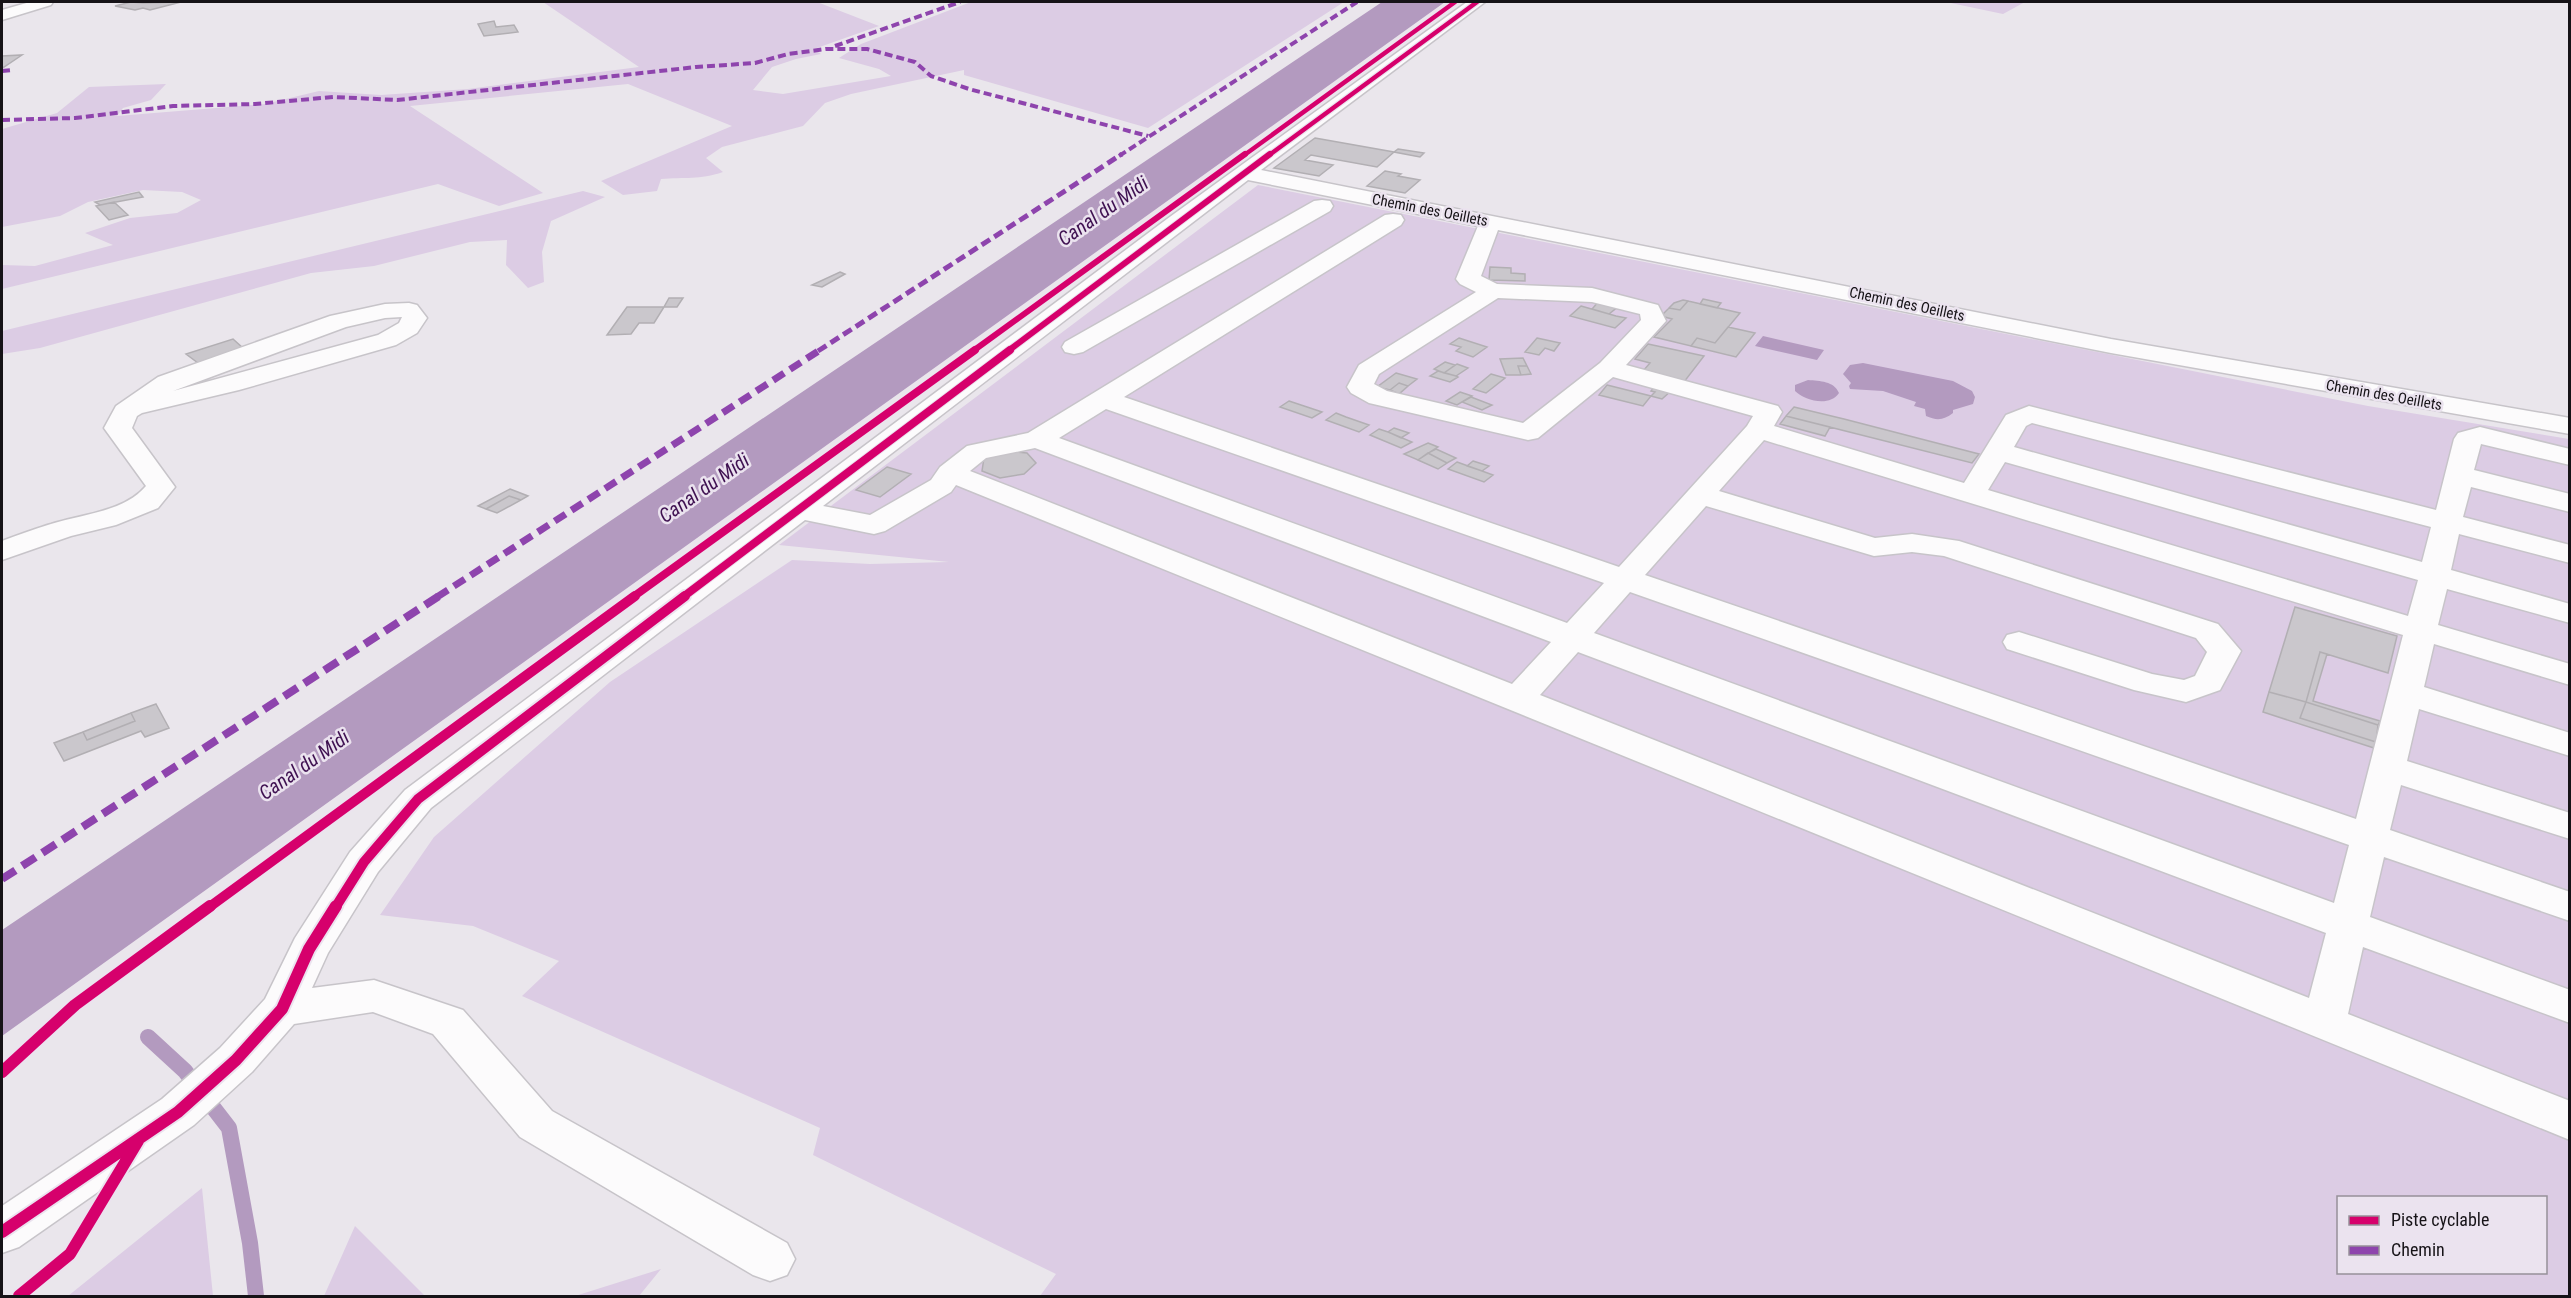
<svg xmlns="http://www.w3.org/2000/svg" width="2571" height="1298" viewBox="0 0 2571 1298" font-family="'Roboto Condensed',sans-serif">
<rect width="100%" height="100%" fill="#eae6ec"/>
<path fill="#dccce4" fill-rule="evenodd" d="M 543,2 L 817,2 L 879,26 L 814,49 L 821,54 L 796,59 L 772,67 L 753,90 L 783,94 L 891,76 L 879,69 L 839,58 L 861,44 L 971,2 L 1344,2 L 1148,128 L 964,75 L 964,70 L 851,94 L 825,103 L 803,126 L 722,147 L 706,158 L 723,172 C 699,180 685,177 661,179 L 657,191 L 623,195 L 601,181 L 732,126 L 628,84 L 410,106 L 543,193 L 499,206 L 438,184 L 2,289 L 2,265 L 35,266 L 113,245 L 85,233 L 130,218 L 177,213 L 201,200 L 182,192 L 143,190 L 88,202 L 60,216 L 2,227 L 2,129 L 57,113 L 89,87 L 166,84 L 151,100 L 123,108 L 117,116 L 265,104 L 319,91 L 381,95 L 468,89 L 639,67 Z
M 1946,2 L 2025,2 L 2003,14 Z
M 1258,185 L 2368,406 L 2569,439 L 2569,1296 L 1040,1296 L 1056,1274 L 813,1155 L 820,1128 L 522,996 L 559,961 L 473,926 L 380,915 L 434,837 L 610,682 L 792,560 L 870,564 L 949,562 L 779,545 ZM 2338,1198 L 2546,1198 L 2546,1272 L 2338,1272 Z
M 583,191 L 605,197 L 551,221 L 542,252 L 544,282 L 528,288 L 506,265 L 507,240 L 470,242 L 374,266 L 311,273 L 40,348 L 2,354 L 2,331 Z
M 202,1188 L 213,1296 L 68,1296 Z
M 355,1226 L 425,1296 L 324,1296 Z
M 661,1269 L 639,1296 L 575,1296 Z"/>
<path fill="#b39abf" d="M 1382,2 L 1445,2 L 2,1036 L 2,930 Z
M 1763,336 L 1824,350 L 1817,360 L 1755,346 Z
M 1863,363 L 1953,381 L 1972,391 L 1975,397 L 1973,404 L 1953,410 L 1953,413 C 1944,420 1937,421 1926,416 L 1925,409 L 1914,406 L 1916,402 L 1883,391 L 1850,389 L 1849,386 L 1851,383 L 1843,374 L 1850,365 Z
M 1808,380 C 1820,381 1834,381 1839,393 C 1830,407 1805,401 1795,391 L 1795,385 Z"/>
<g fill="none" stroke-linecap="round" stroke-linejoin="round">
<path stroke="#b39abf" stroke-width="16" d="M 148,1037 L 185,1071 L 229,1128 L 250,1243 L 256,1296"/>
</g>
<path fill="#cac7cc" stroke="#b2afb3" stroke-width="1.5" d="M 131,2 L 143,3 L 181,2 L 150,10 L 143,8 L 135,10 L 115,6 Z
M 494,21 L 496,27 L 514,25 L 518,32 L 484,36 L 478,24 Z
M 22,55 L 4,67 L 2,68 L 2,56 Z
M 1315,138 L 1394,152 L 1377,167 L 1311,155 L 1305,160 L 1333,165 L 1319,176 L 1274,168 Z
M 1398,149 L 1424,153 L 1420,157 L 1394,152 Z
M 1385,171 L 1401,174 L 1398,176 L 1420,180 L 1405,193 L 1367,186 Z
M 139,192 L 143,197 L 100,205 L 95,202 Z
M 114,202 L 128,215 L 109,220 L 96,206 Z
M 1490,267 L 1511,268 L 1511,273 L 1525,274 L 1525,281 L 1489,280 Z
M 840,272 L 845,274 L 822,287 L 812,285 Z
M 669,298 L 683,298 L 677,307 L 664,307 Z
M 1703,299 L 1721,303 L 1717,308 L 1700,304 Z
M 1683,300 L 1688,301 L 1680,310 L 1669,308 L 1674,303 Z
M 1599,301 L 1619,306 L 1609,314 L 1592,309 Z
M 1688,301 L 1740,313 L 1715,343 L 1697,338 L 1691,346 L 1654,337 L 1672,319 L 1661,316 L 1669,308 L 1680,310 Z
M 1581,306 L 1616,316 L 1626,318 L 1615,328 L 1570,316 Z
M 627,307 L 664,307 L 654,323 L 639,323 L 631,334 L 607,335 Z
M 1728,327 L 1755,333 L 1736,357 L 1691,346 L 1697,338 L 1715,343 Z
M 1459,338 L 1487,347 L 1473,357 L 1456,351 L 1461,347 L 1450,344 Z
M 1537,338 L 1560,343 L 1554,351 L 1545,348 L 1539,355 L 1525,352 Z
M 233,339 L 244,349 L 198,363 L 186,354 Z
M 1648,344 L 1704,356 L 1684,382 L 1643,371 L 1650,363 L 1635,359 Z
M 1523,358 L 1527,366 L 1518,366 L 1521,375 L 1506,375 L 1500,359 Z
M 1445,362 L 1455,365 L 1444,373 L 1434,369 Z
M 1457,364 L 1468,368 L 1456,376 L 1444,373 Z
M 1518,366 L 1527,366 L 1531,374 L 1521,375 Z
M 1438,371 L 1456,376 L 1458,377 L 1450,382 L 1430,376 Z
M 1396,373 L 1417,379 L 1408,386 L 1399,383 L 1390,390 L 1377,387 Z
M 1491,374 L 1505,378 L 1486,393 L 1473,389 Z
M 1399,383 L 1408,386 L 1399,394 L 1390,390 Z
M 1607,385 L 1651,396 L 1643,406 L 1599,395 Z
M 1654,387 L 1671,391 L 1662,399 L 1651,396 L 1655,392 L 1651,391 Z
M 1460,392 L 1472,396 L 1457,405 L 1446,401 Z
M 1471,397 L 1492,405 L 1482,410 L 1462,402 Z
M 1289,401 L 1322,412 L 1312,418 L 1280,407 Z
M 1794,407 L 1844,419 L 1979,454 L 1972,463 L 1786,416 Z
M 1336,413 L 1346,417 L 1369,425 L 1359,432 L 1326,420 Z
M 1786,416 L 1830,427 L 1825,436 L 1780,424 Z
M 1394,428 L 1409,433 L 1401,438 L 1388,432 Z
M 1379,429 L 1388,432 L 1412,442 L 1401,448 L 1370,435 Z
M 1428,443 L 1438,447 L 1418,460 L 1404,454 Z
M 1436,449 L 1456,458 L 1447,463 L 1428,453 Z
M 1004,451 L 1027,453 L 1036,463 L 1024,474 L 1000,478 L 982,471 L 984,458 Z
M 1428,453 L 1447,463 L 1438,469 L 1418,460 Z
M 1473,461 L 1489,466 L 1482,471 L 1467,466 Z
M 1457,462 L 1482,471 L 1493,475 L 1484,482 L 1448,469 Z
M 887,467 L 911,474 L 880,497 L 856,490 Z
M 510,489 L 528,496 L 521,500 L 509,496 L 486,509 L 478,506 Z
M 509,496 L 521,500 L 497,513 L 486,509 Z
M 2295,607 L 2397,636 L 2388,673 L 2320,652 L 2306,702 L 2269,692 Z
M 2320,652 L 2327,654 L 2313,701 L 2380,721 L 2378,725 L 2306,702 Z
M 2269,692 L 2306,702 L 2300,718 L 2376,742 L 2374,748 L 2263,712 Z
M 2306,702 L 2378,725 L 2376,742 L 2300,718 Z
M 156,704 L 169,728 L 145,737 L 141,731 L 64,761 L 54,743 L 83,732 L 87,740 L 135,721 L 131,713 Z
M 131,713 L 135,721 L 87,740 L 83,732 Z"/>
<g fill="none" stroke-linecap="round" stroke-linejoin="round">
<defs>
<path id="minor" d="M 30,2 L 53,2 L 51,5 L 2,20 L 2,10 Z
M 1467,2 L 1485,2 L 1261,170 L 2111,339 L 2570,418 L 2570,434 L 2111,353 L 1498,230 L 1481,276 L 1497,284 L 1592,288 L 1658,305 L 1666,321 L 1626,365 L 1778,406 L 1782,412 L 1774,426 L 1964,483 L 2006,415 L 2029,406 L 2436,510 L 2454,439 L 2458,433 L 2480,427 L 2570,449 L 2570,465 L 2481,444 L 2474,470 L 2570,494 L 2570,512 L 2471,487 L 2463,517 L 2570,545 L 2570,563 L 2459,534 L 2451,570 L 2570,604 L 2570,623 L 2447,589 L 2438,625 L 2570,664 L 2570,685 L 2434,644 L 2424,687 L 2570,733 L 2570,756 L 2419,709 L 2407,761 L 2570,813 L 2570,839 L 2401,785 L 2390,830 L 2570,892 L 2570,921 L 2384,857 L 2370,917 L 2570,990 L 2570,1023 L 2363,947 L 2348,1014 L 2570,1101 L 2570,1140 L 956,485 L 951,492 L 885,531 L 874,534 L 805,520 L 431,808 L 378,872 L 328,953 L 312,988 L 374,980 L 463,1010 L 552,1111 L 787,1243 L 795,1259 L 787,1275 L 770,1281 L 753,1275 L 520,1137 L 433,1034 L 373,1012 L 294,1024 L 252,1072 L 194,1125 L 19,1247 L 2,1253 L 2,1206 L 162,1099 L 220,1048 L 265,999 L 295,938 L 350,852 L 405,790 L 1167,219 ZM 1248,180 L 1478,226 L 1456,279 L 1460,284 L 1476,292 L 1359,365 L 1347,387 L 1351,393 L 1369,403 L 1528,440 L 1538,438 L 1613,377 L 1753,416 L 1747,426 L 1619,567 L 1124,397 L 1401,225 L 1404,220 L 1401,215 L 1393,214 L 1385,215 L 1028,433 L 967,446 L 940,467 L 931,480 L 870,515 L 823,506 ZM 1498,298 L 1592,302 L 1640,314 L 1641,320 L 1600,363 L 1523,423 L 1387,391 L 1374,384 L 1379,374 ZM 1106,409 L 1604,583 L 1567,623 L 1059,438 ZM 2032,423 L 2431,527 L 2422,562 L 2014,447 L 2026,426 ZM 1764,440 L 2403,635 L 2356,819 L 1645,575 L 1706,506 L 1874,556 L 1912,552 L 1944,556 L 2196,638 L 2207,652 L 2195,676 L 2184,680 L 2152,674 L 2019,632 L 2007,635 L 2003,642 L 2007,649 L 2134,690 L 2186,702 L 2220,690 L 2241,651 L 2218,624 L 1959,541 L 1912,534 L 1875,538 L 1719,491 ZM 1035,448 L 1551,642 L 1512,684 L 970,471 L 986,458 ZM 2005,462 L 2418,580 L 2408,616 L 1988,490 ZM 1630,592 L 2349,845 L 2334,903 L 1594,633 ZM 1578,652 L 2326,933 L 2309,998 L 1540,695 Z
M 1322,200 L 1330,201 L 1333,206 L 1330,211 L 1083,352 L 1074,354 L 1065,352 L 1062,347 L 1065,342 L 1314,201 Z
M 409,303 L 417,305 L 427,318 L 417,333 L 396,345 L 239,390 L 142,413 L 137,416 L 132,428 L 175,487 L 158,508 L 116,525 L 71,536 L 2,560 L 2,541 C 18,535 34,529 51,524 C 82,514 124,512 146,486 L 104,428 L 116,406 L 158,377 L 330,316 L 385,304 ZM 402,317 L 399,323 L 378,335 L 173,391 L 346,327 L 385,318 Z"/>
</defs>
<use href="#minor" stroke="#c7c4c9" stroke-width="3"/>
<use href="#minor" fill="#fcfbfc" fill-rule="evenodd"/>
<path stroke="#8e44ad" stroke-width="4" stroke-dasharray="8 4" stroke-linecap="butt" d="M 835,46 L 960,2
M 2,71 L 12,70
M 2,120 L 75,118 L 173,106 L 255,104 L 333,97 L 397,100 L 696,67 L 755,63 L 788,54 L 826,49 L 867,49 L 915,62 L 931,76 L 969,89 L 1148,136
M 1119,156 L 1357,2"/>
<path stroke="#8e44ad" stroke-width="5" stroke-dasharray="10 5" stroke-linecap="butt" d="M 818,351 L 1122,154"/>
<path stroke="#8e44ad" stroke-width="7" stroke-dasharray="13 7" stroke-linecap="butt" d="M 437,597 L 820,350"/>
<path stroke="#8e44ad" stroke-width="8" stroke-dasharray="16 8" stroke-linecap="butt" d="M 2,879 L 439,596"/>
<defs>
<path id="cycleway-far4" d="M 1243,156 L 1455,2
M 1268,156 L 1477,2"/>
<path id="cycleway-far3" d="M 973,351 L 1245,154
M 1008,351 L 1270,154"/>
<path id="cycleway-far2" d="M 633,597 L 975,350
M 683,597 L 1010,350"/>
<path id="cycleway-far1" d="M 208,908 L 635,596
M 335,908 L 364,862 L 418,799 L 685,596"/>
<path id="cycleway" d="M 2,1072 L 75,1005 L 210,906
M 2,1232 L 178,1112 L 236,1060 L 282,1009 L 309,949 L 336,906
M 19,1296 L 70,1254 L 138,1141"/>
</defs>
<use href="#cycleway-far4" stroke="#ebe3ef" stroke-width="7"/>
<use href="#cycleway-far3" stroke="#ebe3ef" stroke-width="8"/>
<use href="#cycleway-far2" stroke="#ebe3ef" stroke-width="10"/>
<use href="#cycleway-far1" stroke="#ebe3ef" stroke-width="14"/>
<use href="#cycleway" stroke="#ebe3ef" stroke-width="16"/>
<use href="#cycleway-far4" stroke="#d6006c" stroke-width="4.5"/>
<use href="#cycleway-far3" stroke="#d6006c" stroke-width="6"/>
<use href="#cycleway-far2" stroke="#d6006c" stroke-width="8"/>
<use href="#cycleway-far1" stroke="#d6006c" stroke-width="10"/>
<use href="#cycleway" stroke="#d6006c" stroke-width="12"/>
</g>
<g text-anchor="middle" stroke-width="5" stroke-linejoin="round" paint-order="stroke">
<g font-size="15" fill="#161317" stroke="#ebe3ef">
<text transform="translate(1430 210) rotate(11)" y="5">Chemin des Oeillets</text>
<text transform="translate(1907 304) rotate(12)" y="5">Chemin des Oeillets</text>
<text transform="translate(2384 395) rotate(10)" y="5">Chemin des Oeillets</text>
</g>
<g font-size="20" font-style="italic" fill="#3f1151" stroke="#ebe3ef">
<text transform="translate(1103 211) rotate(-35)" y="7">Canal du Midi</text>
<text transform="translate(704 488) rotate(-35)" y="7">Canal du Midi</text>
<text transform="translate(304 765) rotate(-35)" y="7">Canal du Midi</text>
</g>
</g>
<rect width="2571" height="1298" fill="none" stroke="#161317" stroke-width="6"/>
<rect x="2337" y="1196" width="210" height="78" fill="#ebe3ef" stroke="#969099" stroke-width="1.5"/>
<rect x="2349" y="1216" width="30" height="9" fill="#d6006c" stroke="#969099" stroke-width="1.5"/>
<text x="2391" y="1226" font-size="18" fill="#161317">Piste cyclable</text>
<rect x="2349" y="1246" width="30" height="9" fill="#8e44ad" stroke="#969099" stroke-width="1.5"/>
<text x="2391" y="1256" font-size="18" fill="#161317">Chemin</text>
</svg>
